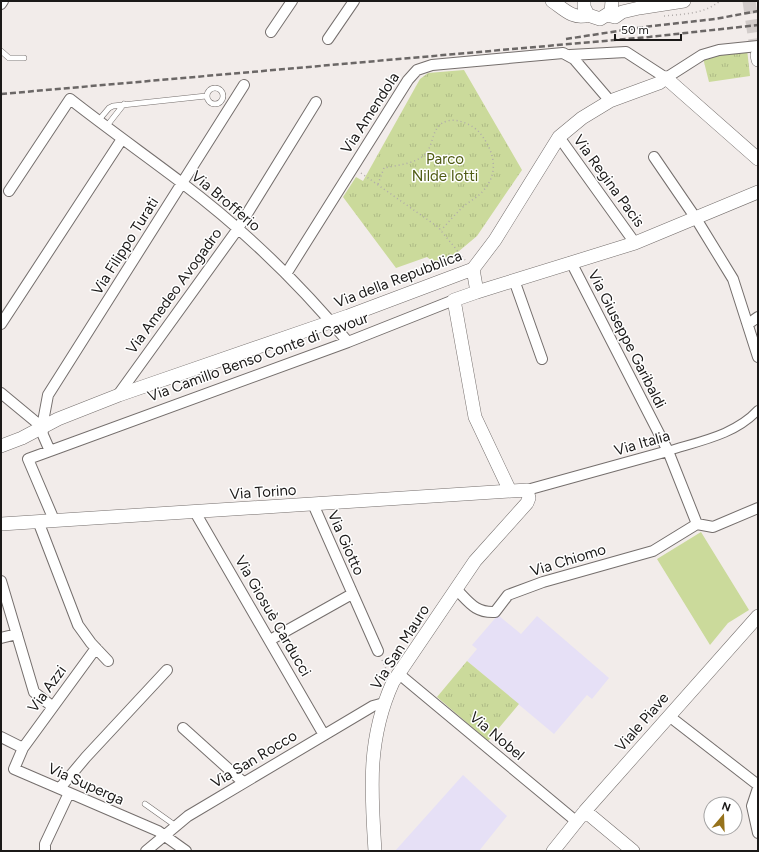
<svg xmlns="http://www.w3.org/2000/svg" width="759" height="852" viewBox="0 0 759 852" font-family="Figtree,sans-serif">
<defs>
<pattern id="park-tufts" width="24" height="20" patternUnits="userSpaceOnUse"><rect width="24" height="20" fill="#cbda9b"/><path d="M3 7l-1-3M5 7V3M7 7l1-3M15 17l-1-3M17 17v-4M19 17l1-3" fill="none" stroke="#aeba85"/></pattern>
</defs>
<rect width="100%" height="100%" fill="#f2ecea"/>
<path fill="#e6e0f6" d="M 498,615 L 521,634 L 537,616 L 609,678 L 592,699 L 587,695 L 554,734 L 467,661 L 477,649 L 472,645 Z
M 463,775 L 507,816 L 479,851 L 395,851 Z"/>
<path fill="#cbda9b" d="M 701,532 L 749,610 L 728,623 L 710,645 L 657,559 Z"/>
<path fill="url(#park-tufts)" d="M 747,49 L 750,76 L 709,82 L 703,58 Z
M 464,70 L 522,170 L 477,236 L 440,267 L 427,257 L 396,268 L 343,197 L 356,177 L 363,181 L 420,79 L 428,73 Z
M 467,661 L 519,704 L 488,741 L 437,697 Z"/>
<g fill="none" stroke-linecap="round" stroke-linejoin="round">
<path stroke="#d2ccca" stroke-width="13" stroke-dasharray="13 6" stroke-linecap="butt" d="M 749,1 L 757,55"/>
<defs>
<path id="service" d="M 1,51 L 9,58 L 24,58
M207 96a8 8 0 1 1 16 0a8 8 0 1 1-16 0Z
M 98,121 L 109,108 L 113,106 L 206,96
M 106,127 L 124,104
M 145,804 L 176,826"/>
<path id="pedestrian" d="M 668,451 C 700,441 735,435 758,410"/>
<path id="minor" d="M 1,4 L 3,1
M 271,32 L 292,1
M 328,39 L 354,1
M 570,55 L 626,52 L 666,78 L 702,55 L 719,50 L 758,46
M 559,137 L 635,243
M 654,157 L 695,217 L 733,279 L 758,357
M 9,191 L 70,99 C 107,128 145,155 182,183 C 243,229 299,283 348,342
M 571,262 L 668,451 L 697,524 L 713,527 L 758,508
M 286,274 L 408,80 L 417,70 L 432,65 L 563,53 L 574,59 L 610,101
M 514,280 L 542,359
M 1,324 L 122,139
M 748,324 L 758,317
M 1,393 L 42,427
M 118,395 L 237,230 L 316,102
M 50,451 L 348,342 L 454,300
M 527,490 L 668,451
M 313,504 L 378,651
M 195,512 L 324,735
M 54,520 L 28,459 L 50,451 L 43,435 L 42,427 L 48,395 L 244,85
M 38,521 L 78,625 L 91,643 L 108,661
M 1,581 L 34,692 L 53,707
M 456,589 C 469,602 475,613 495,612 L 508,595 L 543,582 L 653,551 L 697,524
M 1,638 L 17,634
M 270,640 L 352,594
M 96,648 L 23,748 L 14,769 L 158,831 L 186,851
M 399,674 L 577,822
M 669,716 L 758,785
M 183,728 L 243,782
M 1,737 L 23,748
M 60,788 L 86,757 L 167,670
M 758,788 L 752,806 L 758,833
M 45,851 L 45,844 L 69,793
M 146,851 L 188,816 L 373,706 L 384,703"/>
<path id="tertiary" d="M 552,1 C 564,9 573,20 588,15
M 584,1 L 584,7 L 588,15 L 600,19 L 611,12 L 612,1
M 607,15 L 615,17 L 622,12 L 639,8 L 684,1
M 757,55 L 758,60
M 473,269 L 477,292 L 454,300 L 475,417 L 510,491
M 477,292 L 635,243 L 758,192
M 1,446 L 22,438 L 58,419 L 119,395 L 348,316 L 473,269 L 495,240 L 559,137 L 582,118 L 610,101 L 659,83 L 666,78 L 758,159
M 1,524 L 527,490 L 529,498 L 527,503 L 475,561 L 393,682 C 367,739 371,790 375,851
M 585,811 L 633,851
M 553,851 L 585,811 L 758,616"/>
</defs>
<use href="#service" stroke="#756f6d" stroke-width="6"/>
<use href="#pedestrian" stroke="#756f6d" stroke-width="10"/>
<use href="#minor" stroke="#756f6d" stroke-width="12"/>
<use href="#tertiary" stroke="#756f6d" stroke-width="14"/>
<path stroke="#b0aba9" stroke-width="1.5" stroke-dasharray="1 3" stroke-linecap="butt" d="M 664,16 C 684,14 704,14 720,1
M 361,173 L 438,227 L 465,260
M 378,184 L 384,168 C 397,165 417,164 426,153 C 435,142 431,126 447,121 C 458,118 473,125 480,133 C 494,151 500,172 483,191 C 478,197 470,201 464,206 C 456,213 449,222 441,230
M 382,660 L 387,671"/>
<use href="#service" stroke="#fff" stroke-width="5"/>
<use href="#pedestrian" stroke="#fff" stroke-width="8"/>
<use href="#minor" stroke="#fff" stroke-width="10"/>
<use href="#tertiary" stroke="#fff" stroke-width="13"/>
<path stroke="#6b6766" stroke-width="2.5" stroke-dasharray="6 3" stroke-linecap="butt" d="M 566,39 L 644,27 L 715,19 L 758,11
M 1,94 L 649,37 L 758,25"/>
</g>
<g text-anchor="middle" stroke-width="3" stroke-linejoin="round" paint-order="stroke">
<g font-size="15" fill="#1b1918" stroke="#fff">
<text transform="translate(370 113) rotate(-57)" y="5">Via Amendola</text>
<text transform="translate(609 181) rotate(54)" y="5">Via Regina Pacis</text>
<text transform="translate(226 201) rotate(40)" y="5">Via Brofferio</text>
<text transform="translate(125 246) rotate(-58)" y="5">Via Filippo Turati</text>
<text transform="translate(398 279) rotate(-21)" y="5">Via della Repubblica</text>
<text transform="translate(174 291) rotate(-54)" y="5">Via Amedeo Avogadro</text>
<text transform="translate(627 339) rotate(63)" y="5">Via Giuseppe Garibaldi</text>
<text transform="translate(258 357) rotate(-20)" y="5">Via Camillo Benso Conte di Cavour</text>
<text transform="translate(642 443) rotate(-16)" y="5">Via Italia</text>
<text transform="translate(263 492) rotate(-4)" y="5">Via Torino</text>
<text transform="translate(346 543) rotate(66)" y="5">Via Giotto</text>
<text transform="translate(568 560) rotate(-17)" y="5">Via Chiomo</text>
<text transform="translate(273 616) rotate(60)" y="5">Via Giosuè Carducci</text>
<text transform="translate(400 647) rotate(-58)" y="5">Via San Mauro</text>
<text transform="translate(47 689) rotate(-54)" y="5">Via Azzi</text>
<text transform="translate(642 722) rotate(-49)" y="5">Viale Piave</text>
<text transform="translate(497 736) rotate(40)" y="5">Via Nobel</text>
<text transform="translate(254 759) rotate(-31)" y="5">Via San Rocco</text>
<text transform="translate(86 784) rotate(24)" y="5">Via Superga</text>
</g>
<g font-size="15" fill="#4f5b13" stroke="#fff">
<text x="445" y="164">Parco<tspan x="445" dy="17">Nilde Iotti</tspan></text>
</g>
</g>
<rect width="759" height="852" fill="none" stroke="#1b1918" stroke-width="4"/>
<g transform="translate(723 816) rotate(19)"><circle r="19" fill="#ffffff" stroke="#a4a3a3"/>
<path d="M0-3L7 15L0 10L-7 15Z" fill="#96721b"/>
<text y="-6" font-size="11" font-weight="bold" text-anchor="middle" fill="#1b1918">N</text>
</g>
<path d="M615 34v6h66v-6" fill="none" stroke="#1b1918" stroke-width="2"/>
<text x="621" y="34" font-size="12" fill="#1b1918" stroke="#ffffff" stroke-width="3" paint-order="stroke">50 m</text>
</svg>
